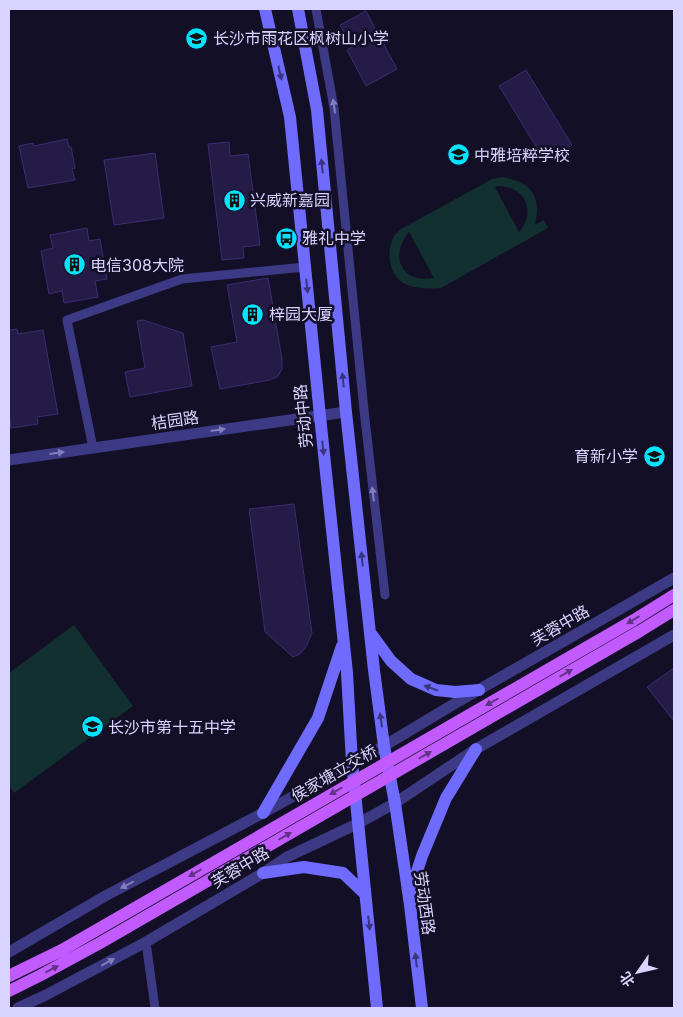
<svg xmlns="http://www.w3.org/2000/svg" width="683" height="1017" viewBox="0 0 683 1017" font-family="Inter,'Noto Sans SC',sans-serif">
<rect width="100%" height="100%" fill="#130f26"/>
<path fill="#12302f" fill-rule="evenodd" d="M 502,177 C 531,182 542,195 535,225 L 544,220 L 548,228 L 441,288 C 429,289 417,289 405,284 C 389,276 386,253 393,238 C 395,234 398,232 401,229 L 492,179 ZM 498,186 C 525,187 537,210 519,232 L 495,187 ZM 409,232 L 434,278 C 401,284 389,256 409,232 Z
M 74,625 L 133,706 L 14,793 L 9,785 L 9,673 Z"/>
<path fill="#241b47" stroke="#3b2d73" d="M 366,11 L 397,69 L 366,86 L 347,50 L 352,47 L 340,25 Z
M 526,70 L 572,145 L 545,161 L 499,86 Z
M 67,139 L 69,147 L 71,147 L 75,168 L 72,169 L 75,180 L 28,188 L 19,146 L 33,143 L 34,146 Z
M 229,142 L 230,156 L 248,154 L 260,245 L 243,247 L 244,258 L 222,260 L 208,144 Z
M 155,153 L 164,218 L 114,225 L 104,160 Z
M 87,228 L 89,241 L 100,239 L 107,279 L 95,281 L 98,297 L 64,303 L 62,291 L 49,294 L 41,251 L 53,248 L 50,235 Z
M 268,278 L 282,359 L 282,369 L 278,376 L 270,380 L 220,389 L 211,347 L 237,342 L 227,285 Z
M 143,320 L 183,333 L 192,386 L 130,397 L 125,372 L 145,368 L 137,321 Z
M 17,329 L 18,334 L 43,330 L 58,414 L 37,417 L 38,424 L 11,428 L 9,414 L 9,330 Z
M 294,504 L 312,633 L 307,645 L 300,654 L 293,657 L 265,632 L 249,509 Z
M 674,668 L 674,721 L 647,687 Z"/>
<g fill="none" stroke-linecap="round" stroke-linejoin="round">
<path stroke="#3d3a85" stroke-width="9" d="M 316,9 L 334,108 L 364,410 L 385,595
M 93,448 L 67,320 L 182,279 L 305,267
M 146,942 L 155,1008"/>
<path stroke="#3d3a85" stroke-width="11" d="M 9,460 L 346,412
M 9,952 L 107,895 L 263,813 L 384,746 L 454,704 L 674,578
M 18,1008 L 46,995 L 146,942 L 263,873 L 287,857 L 359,823 L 395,803 L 476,749 L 674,635"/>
<path stroke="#6f6bff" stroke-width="12" d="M 265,9 L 290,117 L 320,416 L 347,673 L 352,763 L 377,1008
M 298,9 L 317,110 L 346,412 L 374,670 L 384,746 L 395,803 L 410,905 L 422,1008
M 372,635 L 391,661 L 411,679 L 436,690 L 455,692 L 479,690
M 263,813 L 318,718 L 342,646
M 263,873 L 304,867 L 343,873 L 365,894
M 409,896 L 422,856 L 446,798 L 476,749"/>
<path stroke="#c25bff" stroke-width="12" d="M 9,976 L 62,950 L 634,620 L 674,595
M 9,991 L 41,975 L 100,943 L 640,631 L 674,610"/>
</g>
<defs><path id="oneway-solid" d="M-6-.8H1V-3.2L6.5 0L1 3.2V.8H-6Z" transform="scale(1.25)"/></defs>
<g fill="#38347d">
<use href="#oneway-solid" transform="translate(280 73) rotate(77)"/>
<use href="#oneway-solid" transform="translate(322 166) rotate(-96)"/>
<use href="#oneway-solid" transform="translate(307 286) rotate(84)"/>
<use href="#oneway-solid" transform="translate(343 380) rotate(-96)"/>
<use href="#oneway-solid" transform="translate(323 448) rotate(84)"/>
<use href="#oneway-solid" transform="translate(362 559) rotate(-96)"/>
<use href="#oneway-solid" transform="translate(431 688) rotate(-160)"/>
<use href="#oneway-solid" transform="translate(381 720) rotate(-98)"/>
<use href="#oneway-solid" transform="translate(369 923) rotate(83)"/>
<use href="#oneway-solid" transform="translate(416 960) rotate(-97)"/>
</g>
<g fill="#837fbc">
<use href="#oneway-solid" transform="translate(334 106) rotate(-98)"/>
<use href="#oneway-solid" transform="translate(218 430) rotate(-8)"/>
<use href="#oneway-solid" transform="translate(57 453) rotate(-8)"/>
<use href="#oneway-solid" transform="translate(373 494) rotate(-97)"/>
<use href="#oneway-solid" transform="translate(127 885) rotate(152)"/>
<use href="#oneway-solid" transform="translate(108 962) rotate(-28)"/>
</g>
<g fill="#623188">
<use href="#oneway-solid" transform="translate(633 620) rotate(149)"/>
<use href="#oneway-solid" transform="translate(566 673) rotate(-30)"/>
<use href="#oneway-solid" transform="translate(492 702) rotate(150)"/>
<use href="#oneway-solid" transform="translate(425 755) rotate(-30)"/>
<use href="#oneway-solid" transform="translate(336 791) rotate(150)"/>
<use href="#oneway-solid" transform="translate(285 836) rotate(-30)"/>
<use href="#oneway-solid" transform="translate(195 873) rotate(150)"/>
<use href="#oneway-solid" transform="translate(52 969) rotate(-28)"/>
</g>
<defs>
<symbol id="school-disc" viewBox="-11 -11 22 22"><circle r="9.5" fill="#00e5ff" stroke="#130f26"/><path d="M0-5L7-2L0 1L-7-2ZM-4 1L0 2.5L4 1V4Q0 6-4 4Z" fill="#111"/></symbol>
<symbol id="building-disc" viewBox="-11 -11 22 22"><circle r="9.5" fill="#00e5ff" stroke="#130f26"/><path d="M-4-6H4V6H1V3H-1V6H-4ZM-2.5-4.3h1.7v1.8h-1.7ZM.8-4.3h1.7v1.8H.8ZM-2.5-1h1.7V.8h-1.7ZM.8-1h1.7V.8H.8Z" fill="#111"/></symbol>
<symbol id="bus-disc" viewBox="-11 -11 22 22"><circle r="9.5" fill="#00e5ff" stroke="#130f26"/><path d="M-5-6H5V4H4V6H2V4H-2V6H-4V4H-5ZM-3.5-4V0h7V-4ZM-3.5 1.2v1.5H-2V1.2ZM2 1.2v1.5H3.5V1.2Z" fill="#111"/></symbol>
</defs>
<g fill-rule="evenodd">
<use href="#school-disc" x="184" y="26" width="25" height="25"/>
<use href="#school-disc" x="446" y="142" width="25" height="25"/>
<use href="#building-disc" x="222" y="188" width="25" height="25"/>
<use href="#bus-disc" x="274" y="226" width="25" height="25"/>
<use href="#building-disc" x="62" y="252" width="25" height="25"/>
<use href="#building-disc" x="240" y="302" width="25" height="25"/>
<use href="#school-disc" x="642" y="444" width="25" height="25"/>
<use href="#school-disc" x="80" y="714" width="25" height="25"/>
</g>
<g text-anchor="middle" stroke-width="5" stroke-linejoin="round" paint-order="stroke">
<g font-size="16" fill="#d9d4ff" stroke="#130f26" text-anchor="start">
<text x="213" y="44">长沙市雨花区枫树山小学</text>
<text x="474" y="161">中雅培粹学校</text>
<text x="250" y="206">兴威新嘉园</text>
<text x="302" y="244">雅礼中学</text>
<text x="90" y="271">电信308大院</text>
<text x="269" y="320">梓园大厦</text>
<text x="638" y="462" text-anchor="end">育新小学</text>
<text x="108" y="733">长沙市第十五中学</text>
</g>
<g font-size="16" fill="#d9d4ff" stroke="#130f26">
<text transform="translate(303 416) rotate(-96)" y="6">劳动中路</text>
<text transform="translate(175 420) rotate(-8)" y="6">桔园路</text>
<text transform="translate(560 625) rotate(-30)" y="6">芙蓉中路</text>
<text transform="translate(334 773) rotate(-30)" y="6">侯家塘立交桥</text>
<text transform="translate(240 867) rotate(-31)" y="6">芙蓉中路</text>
<text transform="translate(425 903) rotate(82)" y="6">劳动西路</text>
</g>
</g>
<rect width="683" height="1017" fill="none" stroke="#d9d4ff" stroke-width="20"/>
<g transform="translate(638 972) rotate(236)" stroke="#130f26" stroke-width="4" paint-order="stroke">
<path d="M0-4L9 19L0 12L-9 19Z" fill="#d9d4ff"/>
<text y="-8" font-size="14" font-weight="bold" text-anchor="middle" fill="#d9d4ff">北</text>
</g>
</svg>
